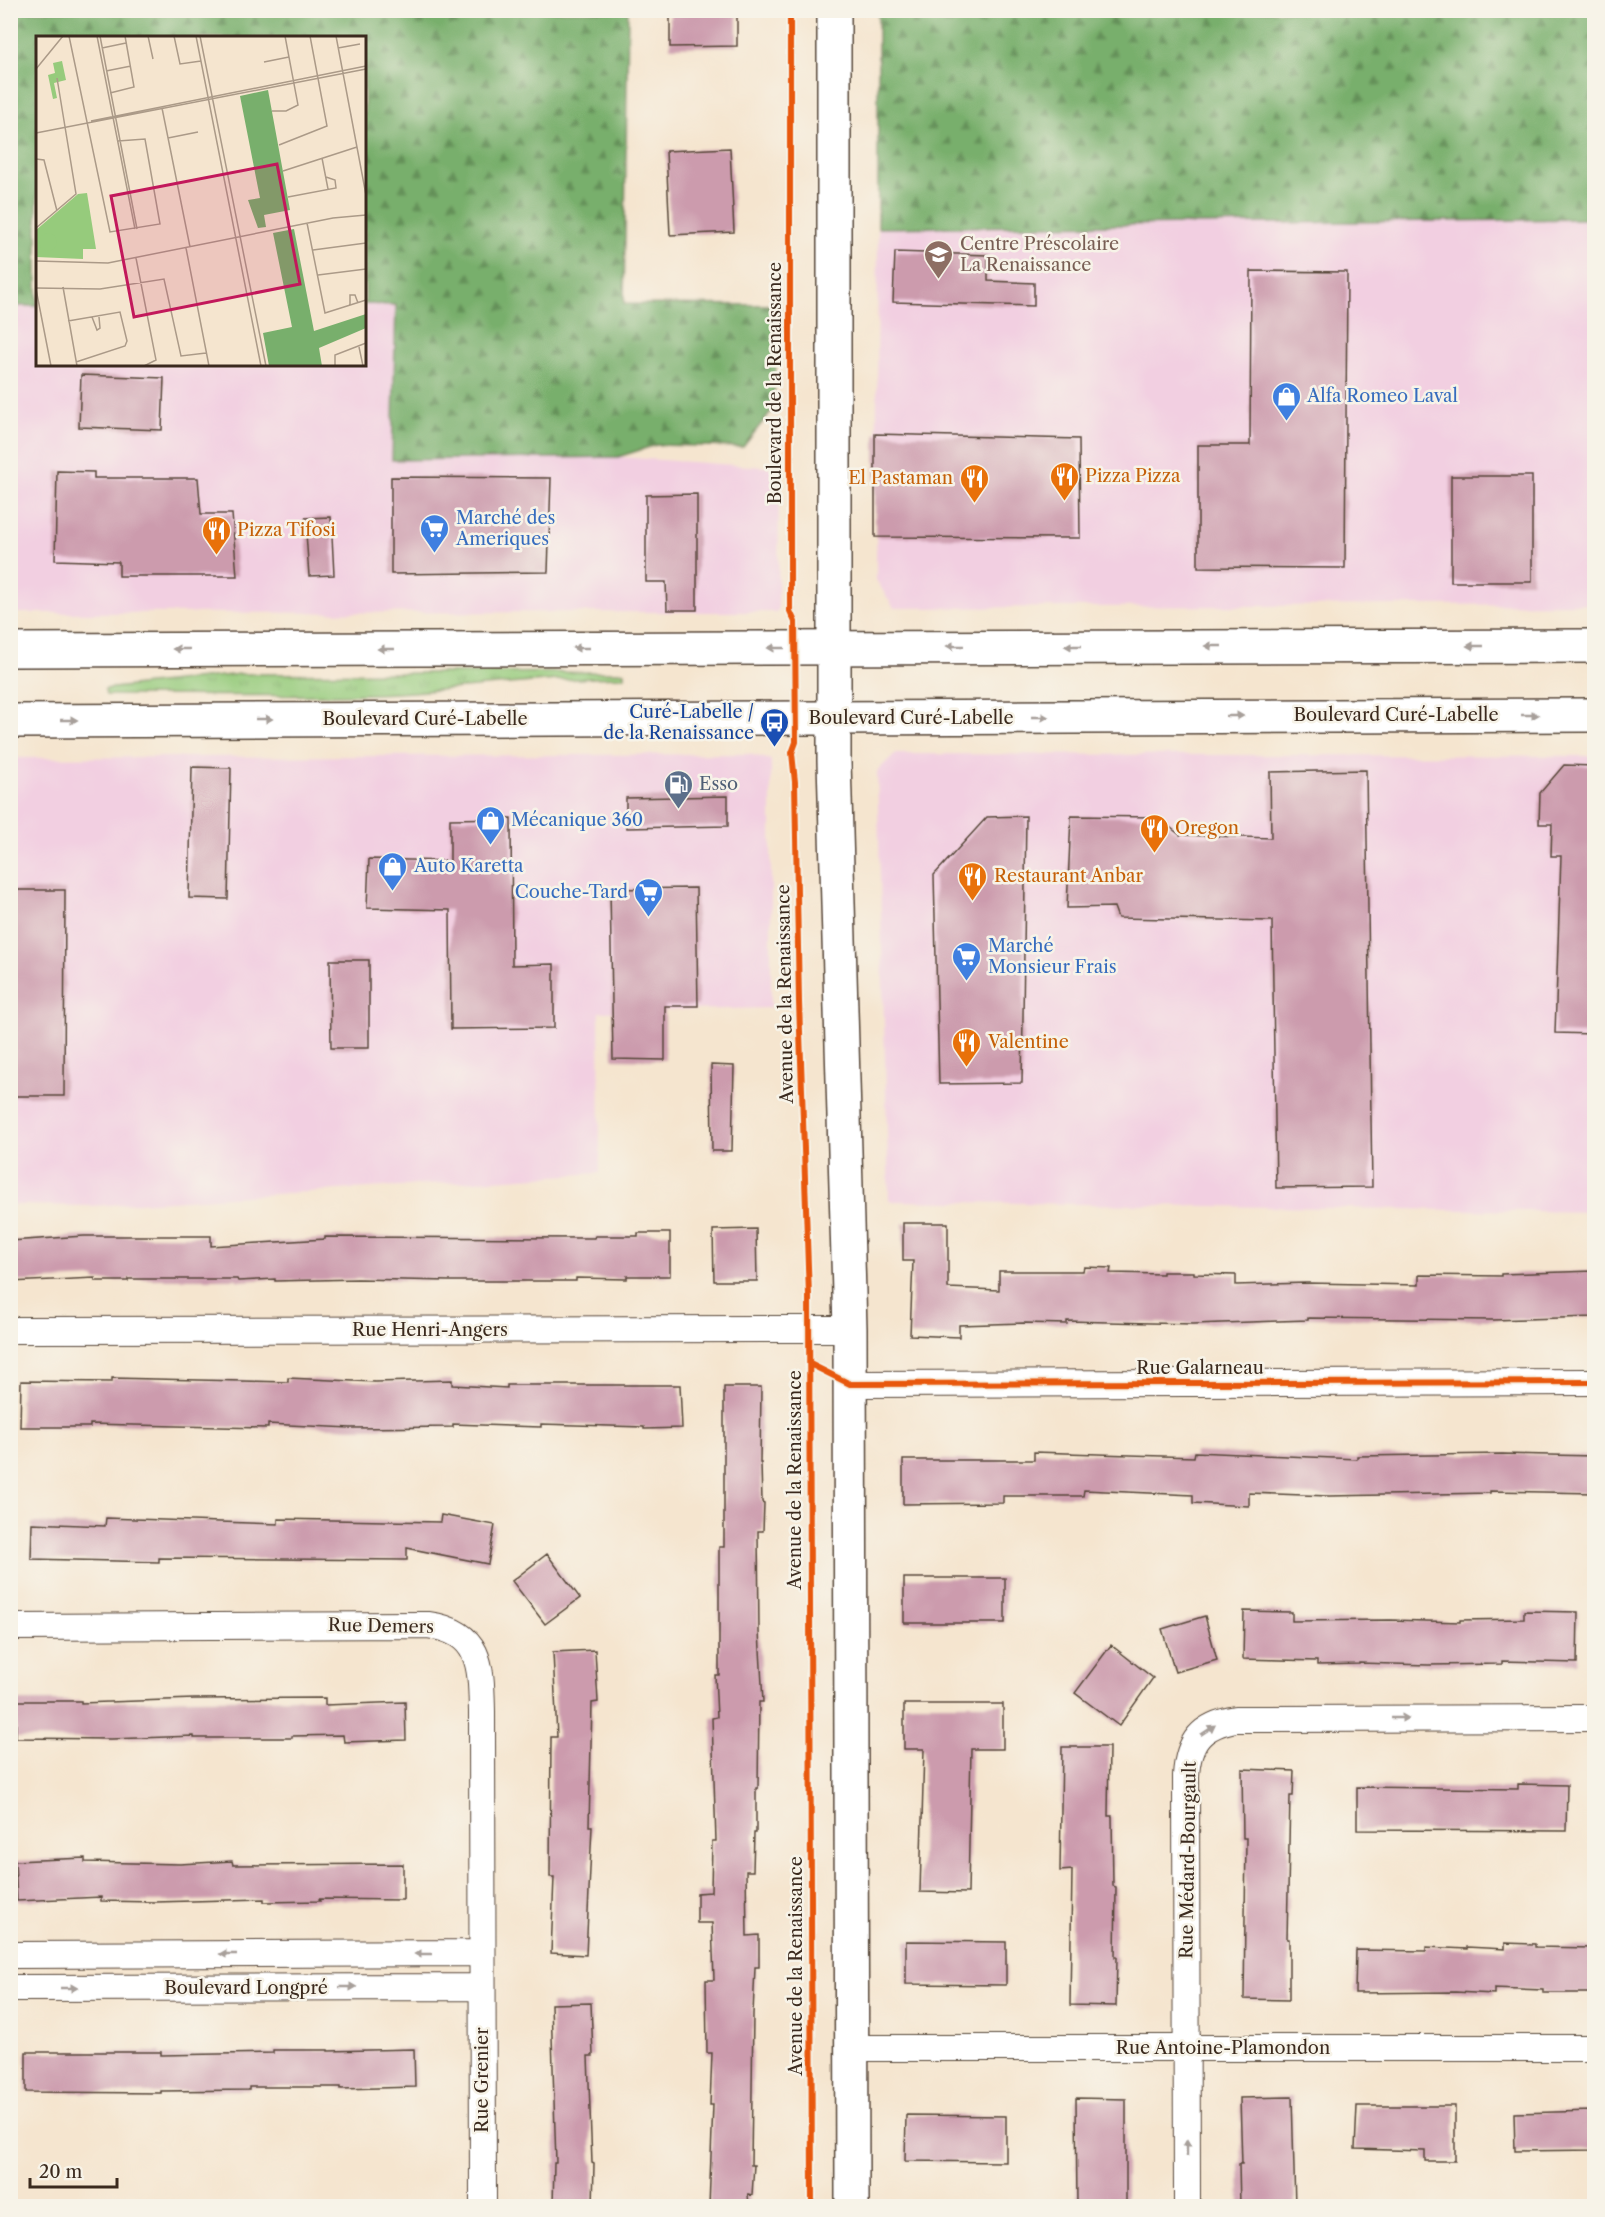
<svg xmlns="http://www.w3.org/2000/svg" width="1605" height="2217" viewBox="0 0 1605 2217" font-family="'Libre Caslon Text',serif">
<defs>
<pattern id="grass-tufts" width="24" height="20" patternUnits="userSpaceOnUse" patternTransform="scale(1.5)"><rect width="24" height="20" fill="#96cb7c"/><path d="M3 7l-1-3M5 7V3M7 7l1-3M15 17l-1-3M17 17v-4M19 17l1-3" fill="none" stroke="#82ae6b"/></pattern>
<pattern id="forest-firs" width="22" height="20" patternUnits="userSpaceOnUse" patternTransform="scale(1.5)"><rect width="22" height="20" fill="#78af6c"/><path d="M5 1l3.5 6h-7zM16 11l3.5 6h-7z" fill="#648f58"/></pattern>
</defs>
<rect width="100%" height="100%" fill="#f7f3e8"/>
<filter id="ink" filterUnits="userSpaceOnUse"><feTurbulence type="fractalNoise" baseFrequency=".0167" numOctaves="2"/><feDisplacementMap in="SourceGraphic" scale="12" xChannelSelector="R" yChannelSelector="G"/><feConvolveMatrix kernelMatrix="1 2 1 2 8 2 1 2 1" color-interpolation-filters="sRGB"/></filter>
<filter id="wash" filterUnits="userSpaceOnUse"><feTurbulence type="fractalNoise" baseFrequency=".008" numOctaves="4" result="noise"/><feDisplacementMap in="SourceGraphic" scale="24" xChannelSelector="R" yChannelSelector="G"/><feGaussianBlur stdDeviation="1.35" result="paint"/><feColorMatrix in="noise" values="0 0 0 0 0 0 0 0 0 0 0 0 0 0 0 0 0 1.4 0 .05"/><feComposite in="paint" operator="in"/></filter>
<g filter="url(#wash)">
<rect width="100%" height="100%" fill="#f5e5cf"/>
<path fill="#f2cfe1" d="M 1594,219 L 1594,604 L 894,608 L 876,580 L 878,228 Z
M 365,304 L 396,304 L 393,460 L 618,457 L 779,468 L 778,612 L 11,613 L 10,306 L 37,306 L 38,364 L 364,364 Z
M 749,754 L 771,760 L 771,1008 L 599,1012 L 600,1173 L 92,1206 L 11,1205 L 11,758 Z
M 895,754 L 1594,756 L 1594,1212 L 889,1201 L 877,771 Z"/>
<path fill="url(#grass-tufts)" stroke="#687a4d" stroke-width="1.5" d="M 624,672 L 624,677 C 541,678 458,691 375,694 C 285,697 195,695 106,695 L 105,689 L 240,674 Z"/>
<path fill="url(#forest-firs)" stroke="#5a6c45" stroke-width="1.5" d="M 10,11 L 628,11 L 624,304 L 780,305 L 773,409 L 743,447 L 656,445 L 618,457 L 392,460 L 396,305 L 365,304 L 364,38 L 38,38 L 37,306 L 11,306 Z
M 878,11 L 1594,11 L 1594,219 L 878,228 Z"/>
<g id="blocks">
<path fill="#cc9bad" d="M 670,10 L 737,10 L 737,46 L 670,47 Z
M 730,148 L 734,232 L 670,235 L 666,151 Z
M 895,252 L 988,255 L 988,281 L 1034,283 L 1034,306 L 893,302 Z
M 1251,271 L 1347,272 L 1345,568 L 1198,567 L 1198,445 L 1250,445 Z
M 81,375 L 164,378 L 162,430 L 79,427 Z
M 875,434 L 1079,439 L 1080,538 L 875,537 Z
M 57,471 L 94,472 L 94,478 L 198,478 L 201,514 L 232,514 L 237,576 L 119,576 L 119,562 L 55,560 Z
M 1451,476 L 1532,476 L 1532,582 L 1451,582 Z
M 391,477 L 551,478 L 548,572 L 391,574 Z
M 697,494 L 697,610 L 667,610 L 666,582 L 646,582 L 646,495 Z
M 331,517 L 334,575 L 309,576 L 305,518 Z
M 1564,765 L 1594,766 L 1594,1034 L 1555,1033 L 1561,856 L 1551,856 L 1552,824 L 1539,824 L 1540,793 Z
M 192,767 L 231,768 L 228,899 L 189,898 Z
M 1366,770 L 1372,1187 L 1276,1188 L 1272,921 L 1118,918 L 1114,907 L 1067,908 L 1071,816 L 1157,817 L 1180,835 L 1271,838 L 1270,772 Z
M 728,796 L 728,826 L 626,828 L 626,798 Z
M 1026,816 L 1022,1083 L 939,1084 L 934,875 L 987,817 Z
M 511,818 L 512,965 L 554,964 L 554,1028 L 451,1029 L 450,910 L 367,908 L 369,859 L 450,861 L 450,819 Z
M 696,888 L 698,1006 L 665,1006 L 665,1060 L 613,1059 L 610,889 Z
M 10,890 L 65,890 L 64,1096 L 10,1096 Z
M 330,960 L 369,960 L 369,1048 L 331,1048 Z
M 711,1065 L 734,1066 L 732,1151 L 712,1151 Z
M 903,1223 L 948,1223 L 948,1288 L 999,1290 L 999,1271 L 1083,1271 L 1084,1267 L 1111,1268 L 1110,1273 L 1163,1274 L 1163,1272 L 1194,1272 L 1194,1274 L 1236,1275 L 1236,1285 L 1307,1283 L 1419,1285 L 1419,1275 L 1501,1276 L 1501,1274 L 1594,1271 L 1594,1317 L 1493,1320 L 1308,1318 L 1308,1320 L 1193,1324 L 1067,1321 L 1067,1324 L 1024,1323 L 959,1325 L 959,1337 L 910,1335 L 913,1261 L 903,1261 Z
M 756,1229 L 757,1281 L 714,1281 L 713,1230 Z
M 638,1233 L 670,1233 L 670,1276 L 627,1276 L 627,1279 L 576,1278 L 576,1281 L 449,1281 L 358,1279 L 275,1281 L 275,1279 L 238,1281 L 237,1279 L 128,1279 L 128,1281 L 95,1281 L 95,1278 L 10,1282 L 10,1241 L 84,1236 L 211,1236 L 211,1246 L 325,1239 L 325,1237 L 594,1238 L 595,1236 L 638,1236 Z
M 112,1378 L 288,1382 L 288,1378 L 375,1382 L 452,1380 L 452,1385 L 507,1388 L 507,1385 L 680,1385 L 682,1428 L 644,1429 L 644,1427 L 541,1424 L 541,1427 L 453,1424 L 453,1427 L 351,1428 L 268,1424 L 268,1428 L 90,1424 L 90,1427 L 20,1427 L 21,1381 L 112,1382 Z
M 724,1387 L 761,1387 L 760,1463 L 761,1463 L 762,1502 L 764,1503 L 763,1531 L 758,1531 L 759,1632 L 763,1702 L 759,1702 L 758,1788 L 756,1788 L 756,1833 L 754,1833 L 753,1871 L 746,1871 L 747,1936 L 759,1935 L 759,1967 L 755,1967 L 753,2014 L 751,2165 L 754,2165 L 752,2195 L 748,2194 L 749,2206 L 709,2206 L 713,2105 L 710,2105 L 712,2053 L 707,2053 L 706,1980 L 714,1980 L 712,1923 L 697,1923 L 697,1893 L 711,1892 L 712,1841 L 716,1841 L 712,1718 L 717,1717 L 715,1675 L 719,1675 L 719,1547 L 724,1547 Z
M 1034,1452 L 1194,1457 L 1195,1452 L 1357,1459 L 1357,1456 L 1502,1454 L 1594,1456 L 1594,1493 L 1490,1491 L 1490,1493 L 1329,1496 L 1249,1493 L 1249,1506 L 1193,1503 L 1193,1495 L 1084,1490 L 1083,1496 L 1003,1496 L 1003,1503 L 903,1504 L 903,1460 L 1034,1460 Z
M 441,1515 L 495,1525 L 488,1564 L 407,1548 L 407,1560 L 159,1558 L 159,1562 L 31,1559 L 32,1523 L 105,1526 L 106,1518 L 278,1524 L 278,1519 L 440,1522 Z
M 547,1554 L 580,1598 L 545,1624 L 512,1581 Z
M 904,1578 L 1005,1578 L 1005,1623 L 904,1623 Z
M 1244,1611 L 1292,1612 L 1292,1621 L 1390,1620 L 1460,1622 L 1460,1620 L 1524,1619 L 1524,1611 L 1578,1612 L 1577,1663 L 1502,1661 L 1502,1664 L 1428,1665 L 1359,1663 L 1359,1664 L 1317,1665 L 1317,1661 L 1243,1659 Z
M 1205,1616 L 1217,1660 L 1175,1672 L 1162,1629 Z
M 1111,1645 L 1153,1678 L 1119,1726 L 1075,1693 Z
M 595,1650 L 598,1702 L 592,1703 L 589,1826 L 592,1826 L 586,1955 L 551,1953 L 554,1877 L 550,1877 L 551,1737 L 557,1737 L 553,1652 Z
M 325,1698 L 325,1705 L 405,1702 L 406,1740 L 344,1742 L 343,1735 L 292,1736 L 292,1738 L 194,1738 L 194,1736 L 111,1739 L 16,1738 L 16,1701 L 81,1701 L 81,1703 L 194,1699 Z
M 904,1704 L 1003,1704 L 1003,1749 L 971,1749 L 968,1893 L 920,1892 L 924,1749 L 904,1749 Z
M 1062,1747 L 1109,1747 L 1108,1816 L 1112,1816 L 1113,1886 L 1116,1887 L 1115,1957 L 1117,1957 L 1116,2006 L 1070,2005 L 1072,1870 L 1060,1871 Z
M 1242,1769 L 1294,1771 L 1293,1796 L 1290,1796 L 1287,1939 L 1289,1939 L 1289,2000 L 1244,1999 L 1246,1838 L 1243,1838 Z
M 1518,1784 L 1567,1785 L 1566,1831 L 1357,1830 L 1357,1787 L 1518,1789 Z
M 85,1858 L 85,1862 L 180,1864 L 232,1861 L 233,1865 L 403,1864 L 403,1900 L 319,1899 L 320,1901 L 264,1902 L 264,1899 L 156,1902 L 101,1901 L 101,1897 L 17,1901 L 15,1861 Z
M 906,1941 L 1006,1942 L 1006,1985 L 906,1984 Z
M 1505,1943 L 1535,1944 L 1535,1947 L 1594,1948 L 1594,1993 L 1543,1993 L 1543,1990 L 1494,1988 L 1494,1994 L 1455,1992 L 1355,1993 L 1356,1950 L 1426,1951 L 1426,1947 L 1467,1949 L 1467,1947 L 1505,1949 Z
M 591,2003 L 593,2056 L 588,2056 L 592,2163 L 594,2164 L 593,2206 L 553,2206 L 554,2163 L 556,2163 L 551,2004 Z
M 414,2049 L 415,2087 L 341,2089 L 341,2087 L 249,2087 L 249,2090 L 161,2091 L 161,2093 L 26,2092 L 26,2052 L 161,2052 L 161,2055 L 273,2053 L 273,2050 L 328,2050 L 328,2051 Z
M 1292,2097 L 1295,2206 L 1240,2206 L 1239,2164 L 1242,2164 L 1240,2098 Z
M 1076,2098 L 1126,2099 L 1126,2206 L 1077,2206 Z
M 1357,2106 L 1455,2106 L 1455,2161 L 1425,2161 L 1425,2151 L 1355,2149 Z
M 1594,2111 L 1594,2150 L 1515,2151 L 1514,2113 Z
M 906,2115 L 1006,2116 L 1006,2162 L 905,2161 Z"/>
</g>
</g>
<g filter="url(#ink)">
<use href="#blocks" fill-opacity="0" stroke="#574639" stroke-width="1.5"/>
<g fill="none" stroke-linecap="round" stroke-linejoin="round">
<defs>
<path id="street" d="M 10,1330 L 850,1329
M 850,1384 L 1594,1382
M 10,1627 L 428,1625 C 482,1632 481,1667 482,1712 L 483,2206
M 10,1955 L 481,1953
M 10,1988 L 482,1987
M 852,2048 L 1594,2048
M 1187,2206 L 1186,1776 C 1188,1741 1201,1725 1236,1719 L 1594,1718"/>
<path id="secondary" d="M 834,10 L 834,761 L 850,1329 L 852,2206"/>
<path id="primary" d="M 10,650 L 1594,646
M 10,721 L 1594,715"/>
</defs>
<use href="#street" stroke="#574639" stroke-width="28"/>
<use href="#secondary" stroke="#574639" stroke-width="36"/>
<use href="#primary" stroke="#574639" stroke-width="36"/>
<use href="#street" stroke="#fff" stroke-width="26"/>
<use href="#secondary" stroke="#fff" stroke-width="33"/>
<use href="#primary" stroke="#fff" stroke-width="33"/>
<defs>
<path id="cycleway" d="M 790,10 L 790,611 L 795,622 L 796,742 L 792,753 L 795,782 L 799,1002 L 809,1296 L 812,2206
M 810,1364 L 850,1384 L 1594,1382"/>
</defs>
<use href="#cycleway" stroke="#f7f3e8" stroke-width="10"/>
<use href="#cycleway" stroke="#e8590c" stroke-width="6"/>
</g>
<defs><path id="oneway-solid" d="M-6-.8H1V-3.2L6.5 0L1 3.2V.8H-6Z" transform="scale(1.5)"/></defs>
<g fill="#a79f9a">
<use href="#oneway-solid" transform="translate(955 646) rotate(180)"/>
<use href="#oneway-solid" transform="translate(1073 646) rotate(180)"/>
<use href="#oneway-solid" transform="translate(1213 646) rotate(-180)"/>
<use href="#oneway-solid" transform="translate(1475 646) rotate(-180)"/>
<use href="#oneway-solid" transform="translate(581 648) rotate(-180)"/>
<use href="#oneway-solid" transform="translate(776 648) rotate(180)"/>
<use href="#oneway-solid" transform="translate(181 649) rotate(180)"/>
<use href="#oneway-solid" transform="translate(386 649) rotate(180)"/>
<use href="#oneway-solid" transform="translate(1530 715)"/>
<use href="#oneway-solid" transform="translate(1235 716)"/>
<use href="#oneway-solid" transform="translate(1040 717)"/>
<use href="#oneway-solid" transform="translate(264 719)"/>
<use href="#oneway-solid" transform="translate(69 720)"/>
<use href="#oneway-solid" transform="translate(1400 1718)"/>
<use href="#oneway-solid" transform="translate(1208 1730) rotate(-34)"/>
<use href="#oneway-solid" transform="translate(228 1954) rotate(180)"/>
<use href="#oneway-solid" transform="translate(423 1954) rotate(180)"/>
<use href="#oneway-solid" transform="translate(348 1987)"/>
<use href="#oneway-solid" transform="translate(69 1988)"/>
<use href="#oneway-solid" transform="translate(1187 2148) rotate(-90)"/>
</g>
</g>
<defs>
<symbol id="school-pin" viewBox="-11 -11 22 30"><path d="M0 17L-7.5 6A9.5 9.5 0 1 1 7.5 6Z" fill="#8d6e63" stroke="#f7f3e8"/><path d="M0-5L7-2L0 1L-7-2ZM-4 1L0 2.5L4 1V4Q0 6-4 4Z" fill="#fff"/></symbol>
<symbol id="shop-pin" viewBox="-11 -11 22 30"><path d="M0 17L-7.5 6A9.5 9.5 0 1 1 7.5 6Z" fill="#3f7fe0" stroke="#f7f3e8"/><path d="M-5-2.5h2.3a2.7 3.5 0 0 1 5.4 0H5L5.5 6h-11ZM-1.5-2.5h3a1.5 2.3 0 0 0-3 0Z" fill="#fff"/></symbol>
<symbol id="restaurant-pin" viewBox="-11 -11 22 30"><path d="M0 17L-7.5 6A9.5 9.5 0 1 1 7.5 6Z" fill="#e8710a" stroke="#f7f3e8"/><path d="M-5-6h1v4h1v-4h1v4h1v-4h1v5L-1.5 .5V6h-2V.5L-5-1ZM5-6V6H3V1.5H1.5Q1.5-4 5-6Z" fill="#fff"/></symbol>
<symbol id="supermarket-pin" viewBox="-11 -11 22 30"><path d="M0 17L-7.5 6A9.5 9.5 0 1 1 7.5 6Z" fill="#3f7fe0" stroke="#f7f3e8"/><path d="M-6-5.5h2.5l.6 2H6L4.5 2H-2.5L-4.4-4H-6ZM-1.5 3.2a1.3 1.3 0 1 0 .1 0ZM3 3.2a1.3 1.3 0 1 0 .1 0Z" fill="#fff"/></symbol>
<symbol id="bus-pin" viewBox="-11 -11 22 30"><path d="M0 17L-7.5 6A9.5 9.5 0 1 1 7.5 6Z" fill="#1a4fb4" stroke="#f7f3e8"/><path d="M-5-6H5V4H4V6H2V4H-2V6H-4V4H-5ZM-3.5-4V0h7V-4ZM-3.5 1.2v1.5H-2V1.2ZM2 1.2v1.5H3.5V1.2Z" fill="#fff"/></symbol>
<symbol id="fuel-pin" viewBox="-11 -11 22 30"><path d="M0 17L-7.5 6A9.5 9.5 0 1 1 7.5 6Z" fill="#5c6f8a" stroke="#f7f3e8"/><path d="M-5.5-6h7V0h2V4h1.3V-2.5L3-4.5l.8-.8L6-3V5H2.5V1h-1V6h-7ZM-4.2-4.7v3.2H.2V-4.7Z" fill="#fff"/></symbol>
</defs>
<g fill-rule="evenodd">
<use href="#school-pin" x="922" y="238" width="33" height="45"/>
<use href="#shop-pin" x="1270" y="380" width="33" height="45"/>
<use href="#restaurant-pin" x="1048" y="460" width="33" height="45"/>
<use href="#restaurant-pin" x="958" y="462" width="33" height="45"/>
<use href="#supermarket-pin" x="418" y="512" width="33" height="45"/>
<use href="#restaurant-pin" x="200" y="514" width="33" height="45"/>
<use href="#bus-pin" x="758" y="706" width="33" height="45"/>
<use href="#fuel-pin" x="662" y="768" width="33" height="45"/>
<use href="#shop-pin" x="474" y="804" width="33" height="45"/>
<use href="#restaurant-pin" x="1138" y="812" width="33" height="45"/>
<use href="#shop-pin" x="376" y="850" width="33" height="45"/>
<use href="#restaurant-pin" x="956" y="860" width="33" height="45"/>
<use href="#supermarket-pin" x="632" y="876" width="33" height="45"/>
<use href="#supermarket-pin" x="950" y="940" width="33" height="45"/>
<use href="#restaurant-pin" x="950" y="1026" width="33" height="45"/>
</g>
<g text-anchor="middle" stroke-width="5" stroke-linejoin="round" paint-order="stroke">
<g font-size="18" fill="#785e54" stroke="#f7f3e8" text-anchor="start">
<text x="960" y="250">Centre Préscolaire<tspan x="960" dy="21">La Renaissance</tspan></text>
</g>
<g font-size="18" fill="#3b2a1e" stroke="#f7f3e8">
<text transform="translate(775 383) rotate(-90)" y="6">Boulevard de la Renaissance</text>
<text x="1396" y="721">Boulevard Curé-Labelle</text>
<text x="911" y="724">Boulevard Curé-Labelle</text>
<text x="425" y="725">Boulevard Curé-Labelle</text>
<text transform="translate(785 994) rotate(-91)" y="6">Avenue de la Renaissance</text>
<text x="430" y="1336">Rue Henri-Angers</text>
<text x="1200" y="1374">Rue Galarneau</text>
<text transform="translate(795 1480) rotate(-90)" y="6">Avenue de la Renaissance</text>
<text transform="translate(381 1626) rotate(1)" y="6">Rue Demers</text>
<text transform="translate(1188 1860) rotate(-89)" y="6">Rue Médard-Bourgault</text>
<text transform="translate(796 1966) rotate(-90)" y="6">Avenue de la Renaissance</text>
<text x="246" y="1994">Boulevard Longpré</text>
<text x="1223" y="2054">Rue Antoine-Plamondon</text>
<text transform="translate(482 2080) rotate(-90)" y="6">Rue Grenier</text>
</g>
<g font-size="18" fill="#366cbe" stroke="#f7f3e8" text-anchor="start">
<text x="1307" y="402">Alfa Romeo Laval</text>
<text x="456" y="524">Marché des<tspan x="456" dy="21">Ameriques</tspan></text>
<text x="511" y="826">Mécanique 360</text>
<text x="414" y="872">Auto Karetta</text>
<text x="628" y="898" text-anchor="end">Couche-Tard</text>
<text x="988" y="952">Marché<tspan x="988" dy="21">Monsieur Frais</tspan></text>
</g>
<g font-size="18" fill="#c56008" stroke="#f7f3e8" text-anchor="start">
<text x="1085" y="482">Pizza Pizza</text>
<text x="953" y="484" text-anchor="end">El Pastaman</text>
<text x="237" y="536">Pizza Tifosi</text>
<text x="1175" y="834">Oregon</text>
<text x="994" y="882">Restaurant Anbar</text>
<text x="988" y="1048">Valentine</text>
</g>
<g font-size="18" fill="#164399" stroke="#f7f3e8" text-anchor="end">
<text x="754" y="718">Curé-Labelle /<tspan x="754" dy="21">de la Renaissance</tspan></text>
</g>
<g font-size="18" fill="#4e5e75" stroke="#f7f3e8" text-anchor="start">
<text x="699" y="790">Esso</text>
</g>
</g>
<g transform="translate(36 36)">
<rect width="330" height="330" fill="#f5e5cf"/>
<path d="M 26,25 L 30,44 L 18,47 L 21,62 L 17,63 L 12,39 L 19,37 L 17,27 Z" fill="#96cb7c"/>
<path d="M 232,54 L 254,174 L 228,179 L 230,191 L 222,192 L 212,164 L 224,162 L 204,60 ZM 258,193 L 278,295 L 330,278 L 330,292 L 283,312 L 286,330 L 233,330 L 227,297 L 256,291 L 237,197 Z" fill="#78af6c"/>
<path d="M 51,157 L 60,213 L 47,213 L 47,223 L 0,221 L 0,194 L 42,158 Z" fill="#96cb7c"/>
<path d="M3 206a9 9 0 1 1 18 0a9 9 0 1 1-18 0Z" fill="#96cb7c"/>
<path fill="none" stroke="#ab9a88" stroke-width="1.5" d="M 33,0 L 74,196 L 124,188 L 109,103 L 82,105M 61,0 L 99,193M 64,0 L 101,193M 112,0 L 117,23M 138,0 L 144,28 L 165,25M 160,0 L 225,330M 164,0 L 230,330M 300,0 L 330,159M 66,12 L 90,7M 302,12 L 324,8M 228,26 L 253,21M 0,33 L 27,0M 70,35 L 95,30M 74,57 L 98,51 L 89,0M 126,72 L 154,211M 236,75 L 250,75 L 262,69 L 249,0M 55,85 L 330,30M 0,97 L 330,33M 132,102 L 162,96M 243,109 L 291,90 L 274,0M 286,122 L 292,153M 0,123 L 8,124 L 21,175M 247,135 L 321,111M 252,161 L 300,152 L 299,144 L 290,141M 271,187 L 289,277 L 330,264M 0,192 L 40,158 L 21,42M 150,212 L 173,330M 277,214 L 330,207M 100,222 L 120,324 L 108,330M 0,225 L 72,227 L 297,182 L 330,179M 282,239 L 330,233M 27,251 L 41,330M 0,252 L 64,253 L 128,243 L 145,320 L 170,317M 0,253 L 15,330M 314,269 L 314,259 L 319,259 L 322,267M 56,281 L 61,294 L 64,292 L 63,281M 32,285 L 84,276 L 91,305 L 89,310 L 40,326M 323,311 L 327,330M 299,330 L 299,319 L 330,307"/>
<path fill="#c2185b" fill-opacity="0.15" stroke="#c2185b" stroke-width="3" d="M 241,128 L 264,248 L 98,281 L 75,160 Z"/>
<rect width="330" height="330" fill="none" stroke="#3b2a1e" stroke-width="3"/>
</g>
<rect width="1605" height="2217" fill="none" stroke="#f7f3e8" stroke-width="36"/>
<path d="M30 2178v9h87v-9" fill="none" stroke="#3b2a1e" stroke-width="3"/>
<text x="39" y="2178" font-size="18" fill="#3b2a1e" stroke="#f7f3e8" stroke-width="4.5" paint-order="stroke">20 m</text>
</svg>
